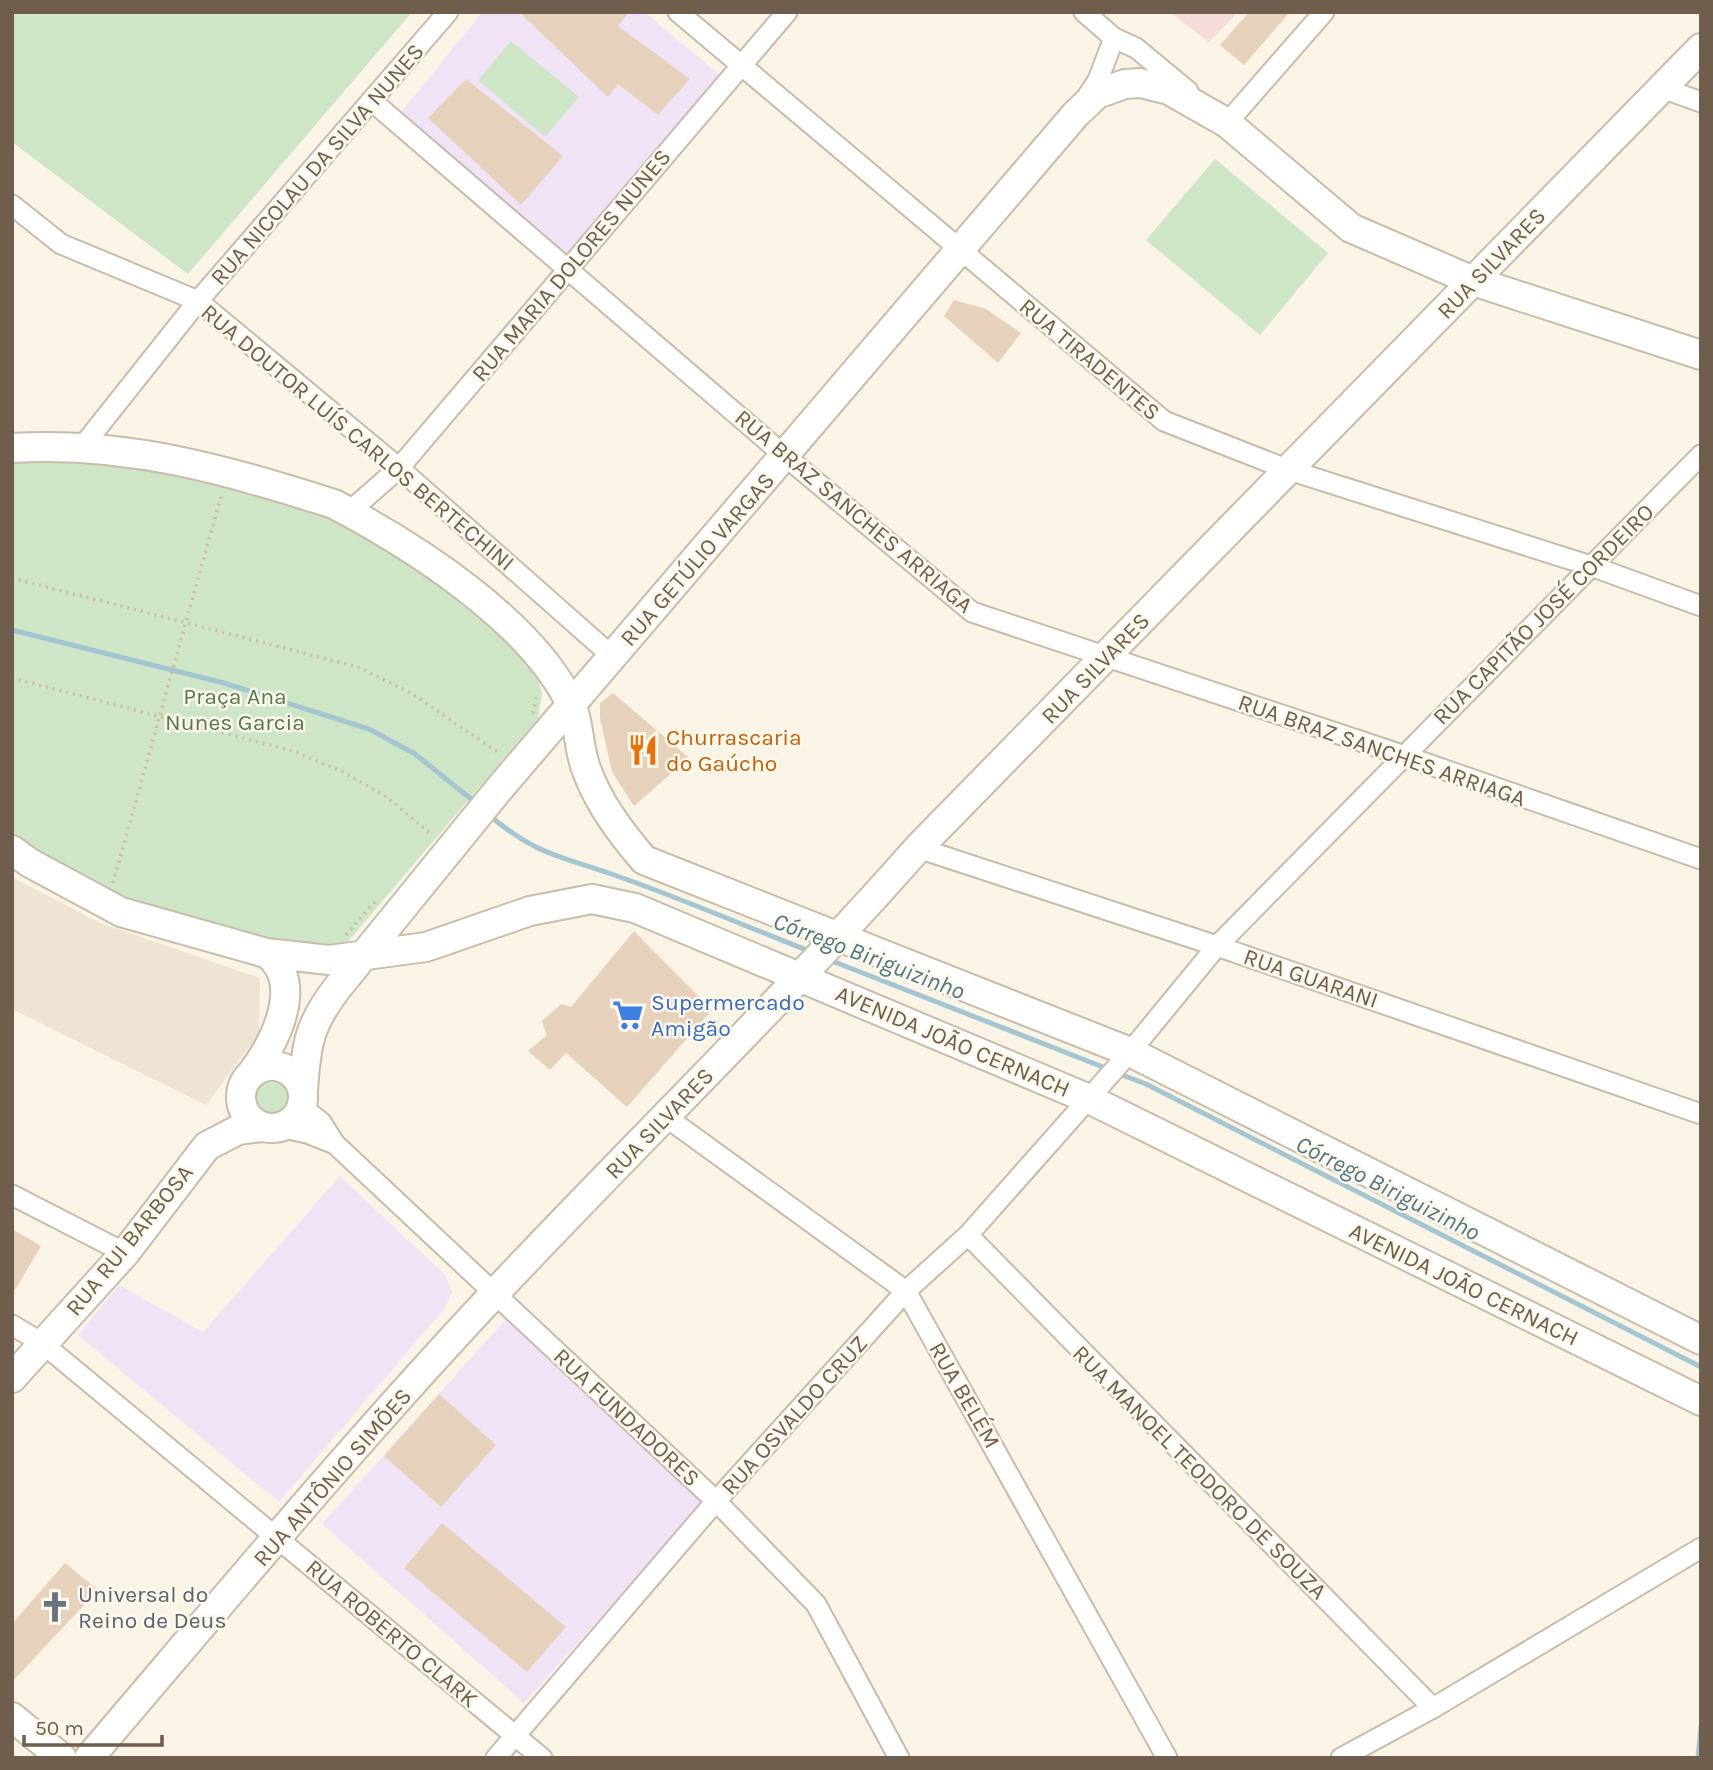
<svg xmlns="http://www.w3.org/2000/svg" width="1713" height="1770" viewBox="0 0 1713 1770" font-family="Karla,sans-serif">
	<style>
		.residential { fill: #ede4d3 }
		.education { fill: #f1e3f6 }
		.medical { fill: #f6dbdb }
		.green { fill: #cfe5c7 }
		.lines { fill: none; stroke-linecap: round; stroke-linejoin: round }
		.stream { stroke: #a5c5d1; stroke-width: 5 }
		.building { fill: #e6d2bc }
		.street-casing { stroke: #c7bbac; stroke-width: 23 }
		.secondary-casing { stroke: #c9bcaa; stroke-width: 32 }
		.path { stroke: #d0bba5; stroke-width: 3.5; stroke-dasharray: 2 5; stroke-linecap: butt }
		.street { stroke: #fff; stroke-width: 19 }
		.secondary { stroke: #fff; stroke-width: 28 }
		.labels { text-anchor: middle; stroke-width: 5; stroke-linejoin: round; paint-order: stroke }
		.street-label { font-size: 23px; fill: #6f5e4e; stroke: #fdf8ec }
		.park-label { font-size: 23px; fill: #547a4b; stroke: #fdf8ec }
		.food-label { font-size: 23px; fill: #c56008; stroke: #fdf8ec; text-anchor: start }
		.shop-label { font-size: 23px; fill: #366cbe; stroke: #fdf8ec; text-anchor: start }
		.worship-label { font-size: 23px; fill: #5b616d; stroke: #fdf8ec; text-anchor: start }
		.water-label { font-size: 24px; font-style: italic; fill: #4e7786; stroke: #fdf8ec }
	</style>
	<rect width="100%" height="100%" fill="#f9f4e6"/>
	<path class="residential" d="M12 877 100 923 260 978 259 1034 206 1105 12 1009Z"/>
	<path class="education" d="M482 12H644L722 77 565 270 394 121Z
		M340 1176 445 1275 452 1292 444 1309 279 1502 78 1335 119 1285 203 1332Z
		M507 1318 708 1497 524 1703 322 1524Z"/>
	<path class="medical" d="M1170 12H1238L1209 42Z"/>
	<path class="green" d="M12 12H412L188 274 12 142Z
		M511 41 579 97 545 137 478 80Z
		M1215 159 1328 253 1260 335 1146 240Z
		M12 458 140 462 334 513 467 599 535 668 542 694 538 718 346 944 316 948 278 945 113 896 12 839Z
		M256 1095a18 18 0 1 1 36 0a18 18 0 1 1-36 0Z"/>
	<g class="lines">
		<path class="stream" d="M12 630 224 683 369 729 415 754 476 803
			M488 814C535 855 561 856 617 876 683 899 747 927 812 952
			M827 959 1108 1069
			M1117 1073 1146 1084 1701 1367
			M1698 1758 1701 1727"/>
	</g>
	<path class="building" d="M519 12H629L618 26 690 79 658 115 618 84 608 97Z
		M1249 12H1290L1244 65 1220 45Z
		M466 79 563 156 521 205 428 118Z
		M954 300 986 309 1021 333 998 363 944 316Z
		M613 693 689 758 634 806 612 772 600 718V703Z
		M634 931 712 1010 627 1107 566 1053 550 1070 528 1051 547 1035 542 1021 561 1004 571 1007Z
		M12 1229 41 1246 12 1295Z
		M439 1394 496 1445 441 1507 384 1456Z
		M442 1523 566 1627 527 1672 404 1568Z
		M65 1563 98 1590 12 1682V1624Z"/>
	<g class="lines">
		<defs>
			<path id="street" d="M678 12 1164 421 1289 470 1591 566 1701 606
				M1084 12 1114 38 1136 48 1188 91
				M1662 88 1701 102
				M1085 100 1098 80 1114 38
				M373 102 785 456 972 612 1402 755 1701 859
				M1219 116 1227 123 1324 12
				M12 205 61 244 198 301 399 468 613 657
				M82 447 198 301 448 12
				M349 512 399 468 787 12
				M918 848 1217 946 1701 1114
				M302 1107 321 1122 335 1144 716 1501 816 1604 899 1758
				M666 1117 906 1291 1167 1758
				M278 1127 307 1133 335 1144
				M12 1195 125 1253
				M968 1235 1433 1708
				M12 1325 42 1343 542 1758
				M496 1758 716 1501 906 1291 968 1235 1130 1052 1217 946 1701 455
				M1341 1758 1433 1708 1701 1548"/>
			<path id="secondary" d="M12 448C128 441 226 470 334 504 415 547 530 620 571 704 580 724 578 750 587 771 599 804 621 833 644 860L1130 1052 1701 1340
				M12 850 30 863 121 912 266 953 329 960 426 947 530 911 592 899 635 908 1089 1099 1701 1401
				M241 1097a31 31 0 1 1 62 0a31 31 0 1 1-62 0Z
				M251 1074C275 1044 306 981 266 953
				M303 1091C306 1044 309 1024 338 987L499 789 1075 115 1097 94 1125 84 1140 83 1169 90 1227 123 1351 228 1473 281 1701 355
				M12 1378 125 1253 207 1146 238 1130 262 1127
				M12 1717 62 1758
				M89 1758C223 1601 355 1442 496 1292 636 1143 783 1001 918 848L1701 48"/>
		</defs>
		<use href="#street" class="street-casing"/>
		<use href="#secondary" class="secondary-casing"/>
		<path class="path" d="M12 578 358 667 411 693 499 753
			M12 678 293 751 343 772 387 797 432 835
			M533 713 537 693
			M113 883 222 493
			M346 935 378 898"/>
		<use href="#street" class="street"/>
		<use href="#secondary" class="secondary"/>
	</g>
	<defs>
		<symbol id="restaurant-bare" viewBox="-9 -9 18 18"><path d="M-5-6h1v4h1v-4h1v4h1v-4h1v5L-1.5 .5V6h-2V.5L-5-1ZM5-6V6H3V1.5H1.5Q1.5-4 5-6Z" fill="#e8710a" stroke="#fdf8ec" stroke-width="2.5" paint-order="stroke"/></symbol>
		<symbol id="supermarket-bare" viewBox="-9 -9 18 18"><path d="M-6-5.5h2.5l.6 2H6L4.5 2H-2.5L-4.4-4H-6ZM-1.5 3.2a1.3 1.3 0 1 0 .1 0ZM3 3.2a1.3 1.3 0 1 0 .1 0Z" fill="#3f7fe0" stroke="#fdf8ec" stroke-width="2.5" paint-order="stroke"/></symbol>
		<symbol id="church-bare" viewBox="-9 -9 18 18"><path d="M-1.2-6h2.4v3.5h3.3v2.4h-3.3V6h-2.4V-.1h-3.3v-2.4h3.3Z" fill="#6b7280" stroke="#fdf8ec" stroke-width="2.5" paint-order="stroke"/></symbol>
	</defs>
	<g fill-rule="evenodd">
		<use href="#restaurant-bare" x="621" y="728" width="44" height="44"/>
		<use href="#supermarket-bare" x="606" y="993" width="44" height="44"/>
		<use href="#church-bare" x="33" y="1585" width="44" height="44"/>
	</g>
	<g class="labels">
		<g class="street-label">
			<text transform="translate(317 164) rotate(-49)" y="8">RUA NICOLAU DA SILVA NUNES</text>
			<text transform="translate(1491 263) rotate(-46)" y="8">RUA SILVARES</text>
			<text transform="translate(571 265) rotate(-50)" y="8">RUA MARIA DOLORES NUNES</text>
			<text transform="translate(1090 359) rotate(40)" y="8">RUA TIRADENTES</text>
			<text transform="translate(358 437) rotate(40)" y="8">RUA DOUTOR LUÍS CARLOS BERTECHINI</text>
			<text transform="translate(854 511) rotate(40)" y="8">RUA BRAZ SANCHES ARRIAGA</text>
			<text transform="translate(697 559) rotate(-49)" y="8">RUA GETÚLIO VARGAS</text>
			<text transform="translate(1543 614) rotate(-45)" y="8">RUA CAPITÃO JOSÉ CORDEIRO</text>
			<text transform="translate(1095 668) rotate(-46)" y="8">RUA SILVARES</text>
			<text transform="translate(1382 750) rotate(19)" y="8">RUA BRAZ SANCHES ARRIAGA</text>
			<text transform="translate(1311 978) rotate(19)" y="8">RUA GUARANI</text>
			<text transform="translate(953 1041) rotate(23)" y="8">AVENIDA JOÃO CERNACH</text>
			<text transform="translate(659 1123) rotate(-46)" y="8">RUA SILVARES</text>
			<text transform="translate(129 1240) rotate(-51)" y="8">RUA RUI BARBOSA</text>
			<text transform="translate(1464 1284) rotate(26)" y="8">AVENIDA JOÃO CERNACH</text>
			<text transform="translate(965 1395) rotate(60)" y="8">RUA BELÉM</text>
			<text transform="translate(794 1415) rotate(-48)" y="8">RUA OSVALDO CRUZ</text>
			<text transform="translate(627 1417) rotate(43)" y="8">RUA FUNDADORES</text>
			<text transform="translate(1200 1472) rotate(45)" y="8">RUA MANOEL TEODORO DE SOUZA</text>
			<text transform="translate(332 1477) rotate(-49)" y="8">RUA ANTÔNIO SIMÕES</text>
			<text transform="translate(392 1633) rotate(40)" y="8">RUA ROBERTO CLARK</text>
		</g>
		<g class="park-label">
			<text x="235" y="704">Praça Ana<tspan x="235" dy="26">Nunes Garcia</tspan></text>
		</g>
		<g class="food-label">
			<text x="666" y="745">Churrascaria<tspan x="666" dy="26">do Gaúcho</tspan></text>
		</g>
		<g class="shop-label">
			<text x="651" y="1010">Supermercado<tspan x="651" dy="26">Amigão</tspan></text>
		</g>
		<g class="worship-label">
			<text x="78" y="1602">Universal do<tspan x="78" dy="26">Reino de Deus</tspan></text>
		</g>
		<g class="water-label">
			<text transform="translate(869 956) rotate(21)" y="8">Córrego Biriguizinho</text>
			<text transform="translate(1388 1188) rotate(27)" y="8">Córrego Biriguizinho</text>
		</g>
	</g>
	<rect width="1713" height="1770" fill="none" stroke="#6f5e4e" stroke-width="28"/>
	<path d="M24 1735v10h138v-10" fill="none" stroke="#6f5e4e" stroke-width="3.5"/>
	<text x="35" y="1735" font-size="21" fill="#6f5e4e" stroke="#fdf8ec" stroke-width="5" paint-order="stroke">50 m</text>
</svg>
